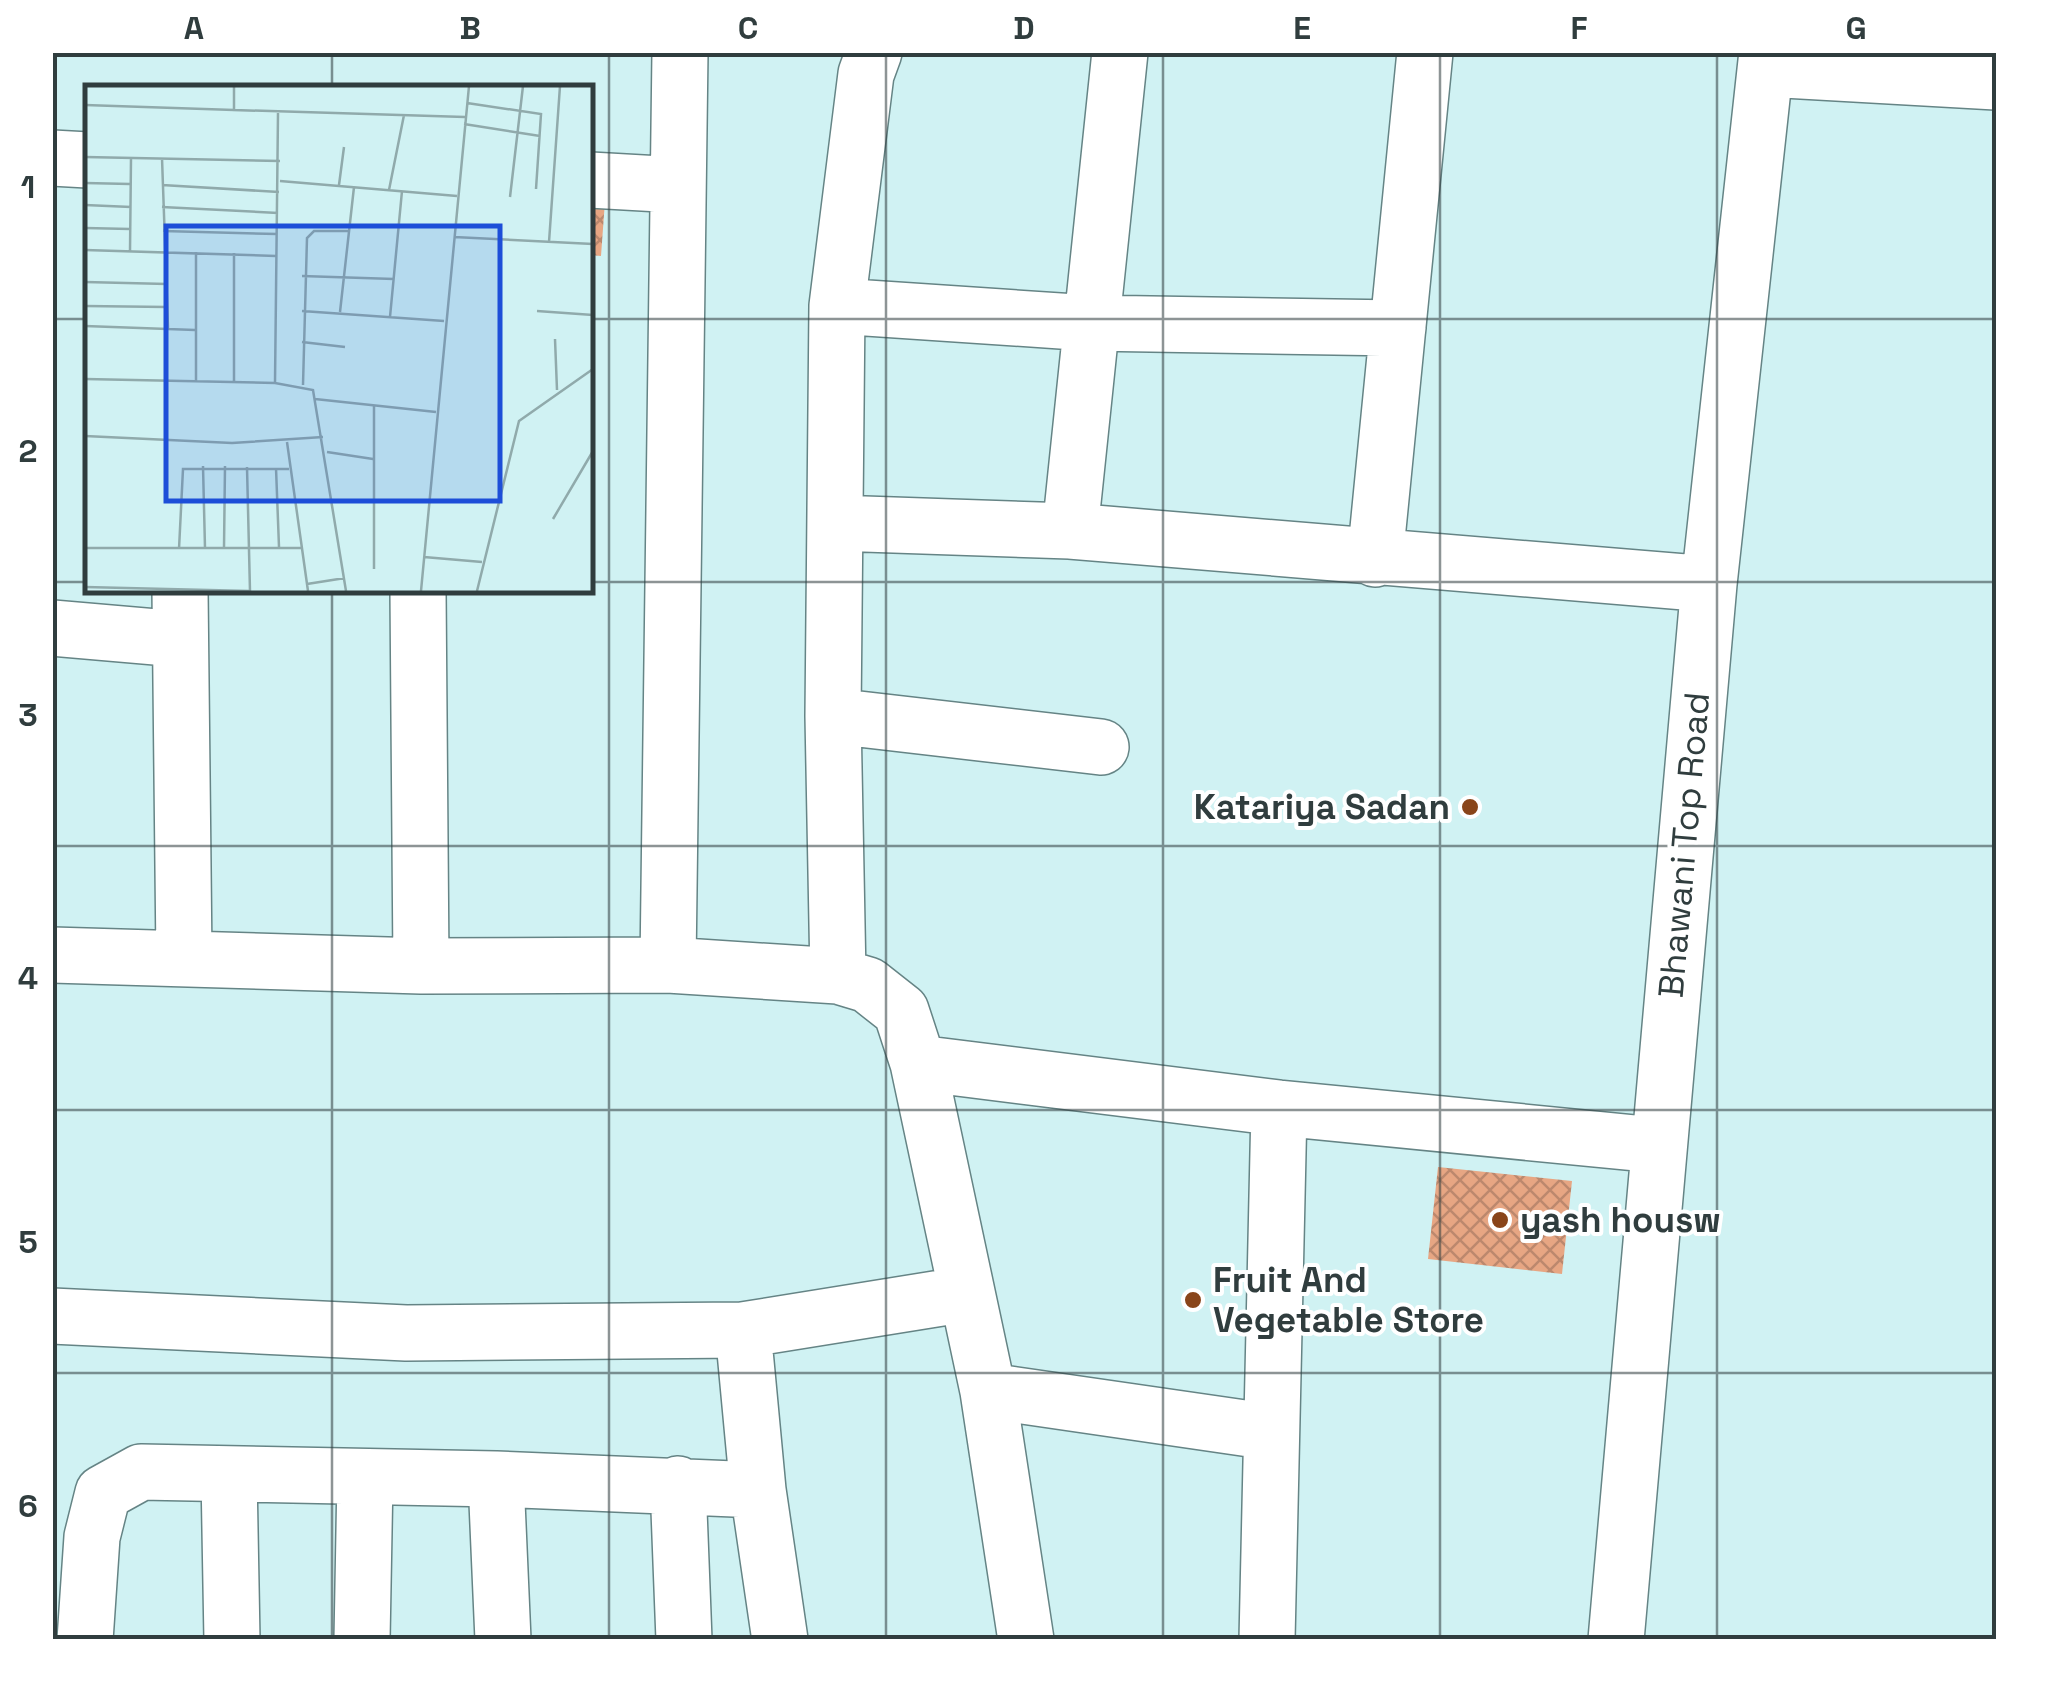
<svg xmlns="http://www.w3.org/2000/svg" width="2049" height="1692" viewBox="0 0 2049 1692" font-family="'Space Grotesk',sans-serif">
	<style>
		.building { fill: url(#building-cross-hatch) }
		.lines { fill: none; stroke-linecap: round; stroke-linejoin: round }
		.minor-casing { stroke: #658485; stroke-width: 58 }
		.minor { stroke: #fff; stroke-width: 55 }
		.grid { fill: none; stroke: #303d3e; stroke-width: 2.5; stroke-opacity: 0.55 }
		.poi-dot { fill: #89451a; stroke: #fff; stroke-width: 4 }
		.labels { text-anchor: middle; stroke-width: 8; stroke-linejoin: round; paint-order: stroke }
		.poi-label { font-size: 35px; font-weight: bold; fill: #303d3e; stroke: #fff; text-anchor: start }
		.street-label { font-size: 35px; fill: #303d3e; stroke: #fff }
		.inset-road { fill: none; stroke: #90aaab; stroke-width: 2.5 }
		.view { fill: #1d4ed8; fill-opacity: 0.15; stroke: #1d4ed8; stroke-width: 5 }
		.inset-edge { fill: none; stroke: #303d3e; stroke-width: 5 }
		.neatline { fill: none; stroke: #303d3e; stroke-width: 4 }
		.grid-label { font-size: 32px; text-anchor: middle; font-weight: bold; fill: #303d3e }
	</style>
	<defs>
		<pattern id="building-cross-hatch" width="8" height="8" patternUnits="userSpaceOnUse" patternTransform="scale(2.5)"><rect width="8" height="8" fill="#e7a683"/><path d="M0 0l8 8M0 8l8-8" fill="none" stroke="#bc886d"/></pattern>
	</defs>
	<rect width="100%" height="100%" fill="#d0f2f3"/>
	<path class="building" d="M590 200 605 201 601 256 590 255Z
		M1438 1167 1572 1181 1562 1274 1428 1259Z"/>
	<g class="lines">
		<defs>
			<path id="minor" d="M1766 69 1996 82
				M52 158 88 160
				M590 180 678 185
				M837 306 1090 323 1398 328
				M835 523 1070 531 1709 584
				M1070 531 1120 52
				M1375 559 1425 52
				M180 590 184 959
				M418 590 421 966
				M52 628 179 639
				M833 716 1101 747
				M52 955 421 966 668 965 838 976 868 985 901 1011 918 1063 988 1391 1026 1640
				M668 965 680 52
				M838 976 833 716 837 306 866 74 874 52
				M918 1063 1279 1108 1656 1145
				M52 1316 406 1333 743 1330 966 1294
				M743 1330 758 1490 780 1640
				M988 1391 1271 1432
				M229 1475 232 1640
				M496 1479 503 1640
				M678 1484 684 1640
				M85 1640 92 1537 103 1493 141 1472 496 1479 758 1490
				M362 1640 365 1477
				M1267 1640 1279 1108
				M1616 1640 1709 584 1767 52"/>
		</defs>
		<use href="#minor" class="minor-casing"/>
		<use href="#minor" class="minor"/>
	</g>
	<path class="grid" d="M332 52V88M609 52V1640M886 52V1640M1163 52V1640M1440 52V1640M1717 52V1640M52 319H88M590 319H1996M52 582H88M590 582H1996M332 590V1640M52 846H1996M52 1110H1996M52 1373H1996"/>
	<g class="poi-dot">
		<circle cx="1470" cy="807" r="10"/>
		<circle cx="1500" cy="1220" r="10"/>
		<circle cx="1193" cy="1300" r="10"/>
	</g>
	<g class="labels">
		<g class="poi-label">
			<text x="1450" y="819" text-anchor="end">Katariya Sadan</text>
			<text x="1520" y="1232">yash housw</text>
			<text x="1213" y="1292">Fruit And<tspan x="1213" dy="40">Vegetable Store</tspan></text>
		</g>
		<g class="street-label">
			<text transform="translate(1684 845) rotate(-85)" y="12">Bhawani Top Road</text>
		</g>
	</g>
	<g transform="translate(85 85)">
		<rect width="508" height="508" fill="#d0f2f3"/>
		<path class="inset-road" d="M149 1V25L380 32M382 18 456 29 451 104M0 20 149 25M379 39 455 51M0 72 195 76M77 73 83 243M195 96 372 111M0 98 45 99M77 100 194 107M254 100 259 62M304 105 319 30M425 112 438 1M0 120 46 122M77 122 193 128M0 143 45 144M78 146 192 149M369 152 508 159M464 157 475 1M0 165 191 171M45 166 46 73M149 168V298M217 191 309 194M0 197 82 199M0 221 82 222M217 226 359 236M452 226 508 230M255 227 269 102M305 232 317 106M0 241 110 245M470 254 472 305M217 257 260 262M0 294 190 298 228 305 261 506M111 297V167M190 298 193 28M218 300 222 153 229 146H264M230 314 351 327M0 351 147 358 238 352M202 357 223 506M242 367 288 374M118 381 120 463M162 382 165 506M191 383 194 462M468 434 508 366M0 463H216M139 463 140 381M94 464 98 384H204M339 472 397 477M289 484V321M222 499 260 493M0 502 165 506M336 506 384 1M392 506 434 336 508 284"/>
		<path class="view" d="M81 141H415V416H81Z"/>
		<rect width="508" height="508" class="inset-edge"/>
	</g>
	<rect width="2049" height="1692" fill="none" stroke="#ffffff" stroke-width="110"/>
	<rect x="55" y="55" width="1939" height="1582" class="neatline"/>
	<g class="grid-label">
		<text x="194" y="39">A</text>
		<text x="470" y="39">B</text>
		<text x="748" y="39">C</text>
		<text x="1024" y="39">D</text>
		<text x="1302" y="39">E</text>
		<text x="1579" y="39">F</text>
		<text x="1856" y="39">G</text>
		<text x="28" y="198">1</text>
		<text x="28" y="462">2</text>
		<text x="28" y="726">3</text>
		<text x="28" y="989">4</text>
		<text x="28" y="1253">5</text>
		<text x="28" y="1517">6</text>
	</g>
</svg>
